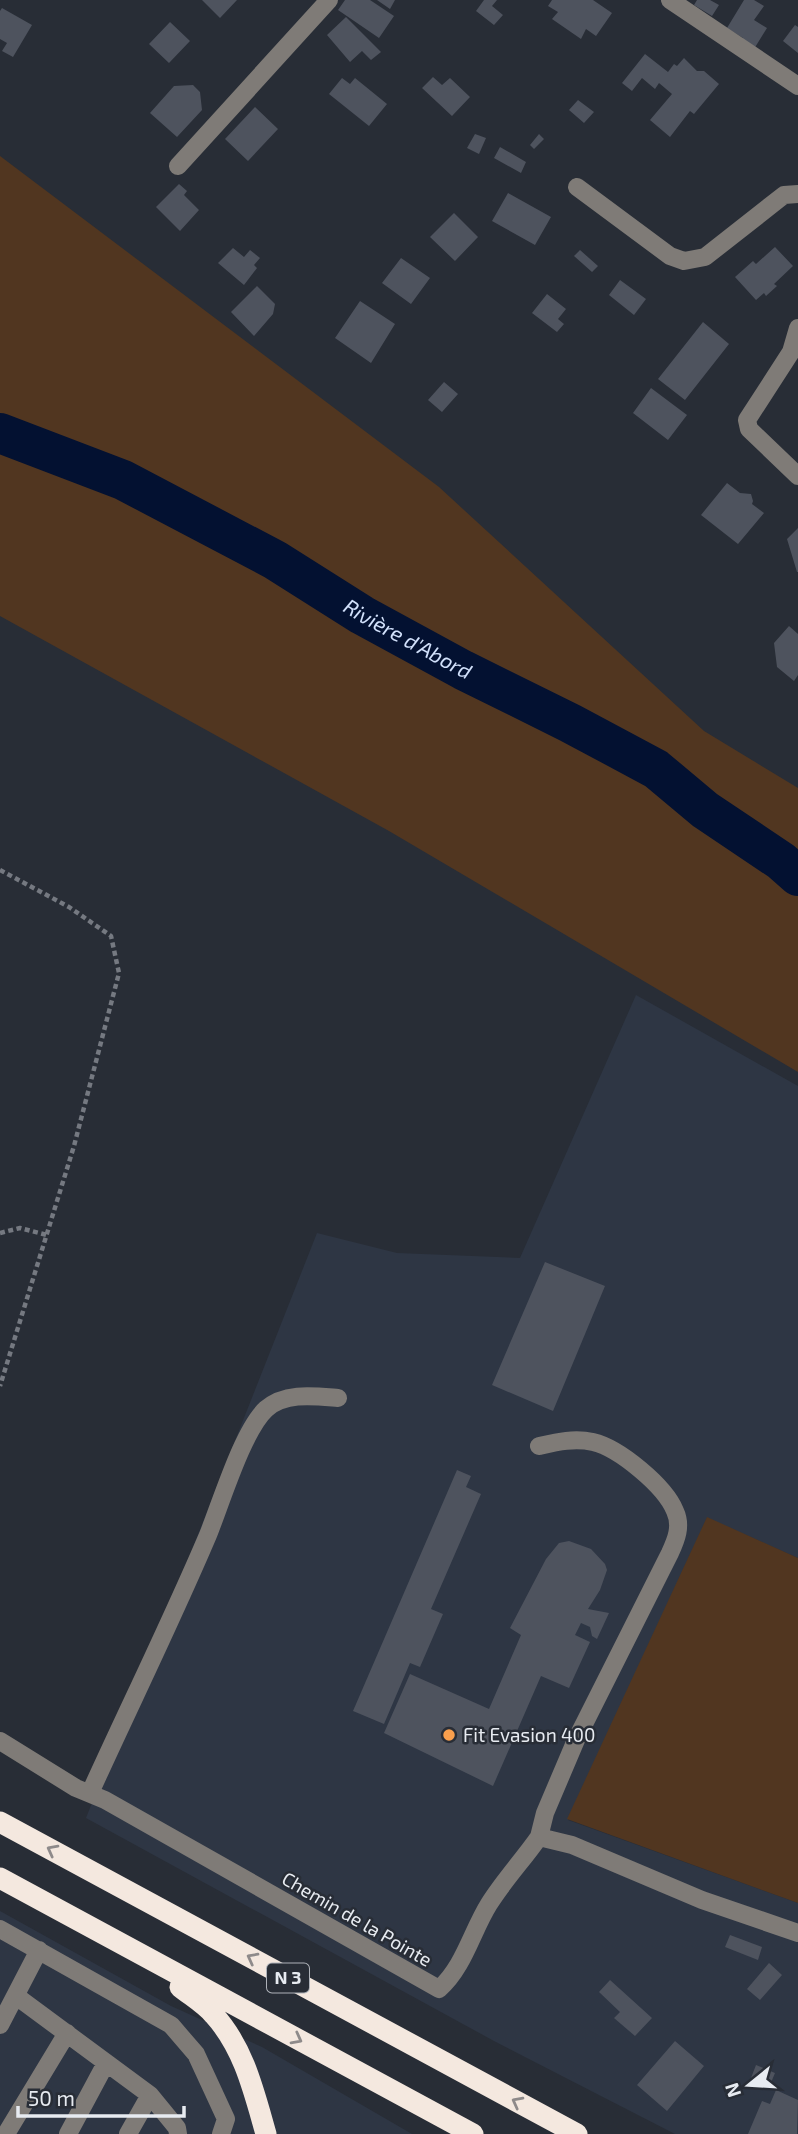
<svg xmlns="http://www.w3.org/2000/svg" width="798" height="2134" viewBox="0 0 798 2134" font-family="'Exo 2',sans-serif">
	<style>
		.built { fill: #2e3644 }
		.green { fill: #513620 }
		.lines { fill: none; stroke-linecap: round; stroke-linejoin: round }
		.river { stroke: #031131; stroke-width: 40 }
		.building { fill: #4e535e }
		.path { stroke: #757981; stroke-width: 4.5; stroke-dasharray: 5 3.5; stroke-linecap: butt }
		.minor { stroke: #7f7b77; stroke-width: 18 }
		.highway { stroke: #f4e8df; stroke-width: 21 }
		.oneway { stroke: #8e8a8a }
		.poi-dot { fill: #f99f4d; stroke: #282d36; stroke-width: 2.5 }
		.labels { text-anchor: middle; stroke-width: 5; stroke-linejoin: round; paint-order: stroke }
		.shield { fill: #282d36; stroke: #aeb2b9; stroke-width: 2 }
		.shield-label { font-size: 18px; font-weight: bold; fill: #e7ebf1 }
		.poi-label { font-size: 19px; fill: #e7ebf1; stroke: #282d36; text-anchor: start }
		.street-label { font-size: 19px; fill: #e7ebf1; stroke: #282d36 }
		.water-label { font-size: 21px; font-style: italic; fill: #d2e1fb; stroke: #282d36 }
	</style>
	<rect width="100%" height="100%" fill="#282d36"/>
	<path class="built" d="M636 995 798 1086V1558L707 1518 568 1820 798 1903V2134H675L494 2041 86 1818 317 1233 397 1253 520 1258Z
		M0 1911 171 2006 262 2047 412 2134H0Z"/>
	<path class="green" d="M0 156 439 487 704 731 798 788V1072L389 831 0 616Z
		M707 1517 798 1558V1903L567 1819Z"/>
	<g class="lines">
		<path class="river" id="s1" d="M0 433 123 480 275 560 362 615 463 670 570 723 656 769 705 810 781 861 798 876"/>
	</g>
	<path class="building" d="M202 0H237L220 18Z
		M345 0H370L394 16 379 38 338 10Z
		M377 0H395L390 9Z
		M484 0H497L492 6 503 15 494 25 476 11Z
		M552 0H593L612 13 596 36 586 29 581 39 552 19 558 12 548 6Z
		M697 0H710L719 5 712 16 694 5Z
		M744 0H754L764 6 754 20 767 28 754 49 741 41 743 38 727 28Z
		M2 8 32 25 13 57 2 51 7 43 0 39V11Z
		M346 17 381 52 371 60 362 51 350 62 327 35Z
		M170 22 190 41 169 63 149 44Z
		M795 25 798 27V53L783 41Z
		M645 54 668 72 674 64 677 66 684 58 697 71H704L719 84 694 114 690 111 670 137 650 120 672 94 659 83 655 89 642 78 632 91 622 83Z
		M433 77 442 85 450 78 470 97 452 116 422 88Z
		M342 78 350 84 355 78 387 104 369 126 329 94Z
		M193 85 200 92 202 110 177 137 150 113 174 86Z
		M578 100 594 112 584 123 569 110Z
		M255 107 278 129 248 161 225 139Z
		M475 134 486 138 479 154 467 148Z
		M539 134 544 139 534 149 530 145Z
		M500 147 526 162 521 173 494 158Z
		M179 184 187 191 184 195 199 210 180 231 156 207Z
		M508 193 551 217 535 245 492 221Z
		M454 213 478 237 455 261 430 237Z
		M775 247 793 266 774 284 777 286 766 296 764 293 756 300 735 277 753 261 756 264Z
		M233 248 244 257 250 250 260 258 254 265 257 268 244 285 218 263Z
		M580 250 598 266 592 272 574 256Z
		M401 258 430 278 411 304 382 283Z
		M620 280 646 299 634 315 609 295Z
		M257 286 275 304 273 314 254 336 231 312Z
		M547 294 566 309 558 319 564 324 557 332 532 313Z
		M360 301 395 324 371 363 335 338Z
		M703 322 729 344 685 400 658 379Z
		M444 382 458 394 442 412 428 400Z
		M651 388 687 415 668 440 633 413Z
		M727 483 740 493 751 494 753 501 752 504 764 513 738 544 701 515Z
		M798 528V572H797L787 539Z
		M789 626 798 634V675L794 681 777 667 774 643Z
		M545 1262 605 1286 553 1411 492 1385Z
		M457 1470 471 1476 466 1487 481 1494 431 1609 443 1614 420 1667 410 1663 384 1724 353 1711Z
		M569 1541 591 1549 605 1564 607 1570 600 1590 588 1609 609 1613 597 1639 592 1636 590 1627 581 1623 575 1635 590 1642 569 1688 541 1676 493 1786 384 1733 410 1674 489 1709 521 1635 510 1628 546 1559 559 1543Z
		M730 1935 762 1947 758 1960 725 1947Z
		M769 1963 782 1975 760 2000 747 1989Z
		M610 1980 652 2018 635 2036 614 2018 620 2012 599 1992Z
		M675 2041 704 2066 667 2111 637 2085Z
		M756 2065 775 2073 770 2085 751 2078Z
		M776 2090 798 2100 797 2134H748L762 2101 770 2104Z"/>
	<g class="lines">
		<path class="path" d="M0 870 69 907 111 936 119 973 74 1146 0 1386
			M0 1233 20 1228 47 1235"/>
		<path class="minor" d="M670 0 798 86
			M178 166 329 0
			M577 187 670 256 684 261 705 257 784 195 798 194
			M798 328 791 352 747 420 749 429 798 476
			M539 1446C557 1442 574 1438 593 1442 619 1448 665 1486 675 1511 682 1526 676 1540 670 1553L576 1740 545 1813 539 1837
			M0 1741 76 1788 105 1800 439 1989C464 1967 472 1931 489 1904 504 1880 523 1860 539 1837L572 1845 702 1900 798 1933
			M90 1793C129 1707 171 1622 208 1535 221 1503 243 1430 266 1409 285 1392 314 1396 338 1398
			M0 1929 171 2025 196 2054 226 2119 221 2134
			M16 1996 150 2095 177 2128 178 2134
			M0 2025 39 1950
			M6 2134 67 2033
			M68 2134 106 2063
			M128 2134 150 2095"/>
		<path class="highway" d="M0 1822 577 2134
			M0 1878 473 2134
			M180 1987C191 1996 205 2004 214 2015 244 2048 254 2092 266 2134"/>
	</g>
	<defs><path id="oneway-chevron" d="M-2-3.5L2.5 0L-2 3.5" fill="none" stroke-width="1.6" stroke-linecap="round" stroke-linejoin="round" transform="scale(1.75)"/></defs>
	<g class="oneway">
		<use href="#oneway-chevron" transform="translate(52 1850) rotate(-152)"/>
		<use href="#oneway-chevron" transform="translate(252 1958) rotate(-152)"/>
		<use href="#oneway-chevron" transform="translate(297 2039) rotate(28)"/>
		<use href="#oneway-chevron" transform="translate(517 2102) rotate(-152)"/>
	</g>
	<circle class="poi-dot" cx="449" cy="1735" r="7"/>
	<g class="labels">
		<rect class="shield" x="267" y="1963.5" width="42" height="29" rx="5"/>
		<g class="shield-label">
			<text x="288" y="1984">N 3</text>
		</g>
		<g class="poi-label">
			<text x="463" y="1742">Fit Evasion 400</text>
		</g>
		<g class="street-label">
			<text transform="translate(357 1919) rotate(30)" y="7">Chemin de la Pointe</text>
		</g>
		<g class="water-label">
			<text dy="7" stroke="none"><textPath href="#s1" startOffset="458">Rivière d'Abord</textPath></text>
		</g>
	</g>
	<g transform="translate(749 2085) rotate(252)" stroke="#282d36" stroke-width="5" paint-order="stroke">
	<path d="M0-5L12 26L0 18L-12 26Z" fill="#e7ebf1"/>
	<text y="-10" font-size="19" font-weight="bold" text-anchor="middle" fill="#e7ebf1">N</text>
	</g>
	<path d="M18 2106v10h166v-10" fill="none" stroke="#e7ebf1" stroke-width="3.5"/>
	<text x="28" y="2106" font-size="21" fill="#e7ebf1" stroke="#282d36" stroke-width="5" paint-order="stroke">50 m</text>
</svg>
